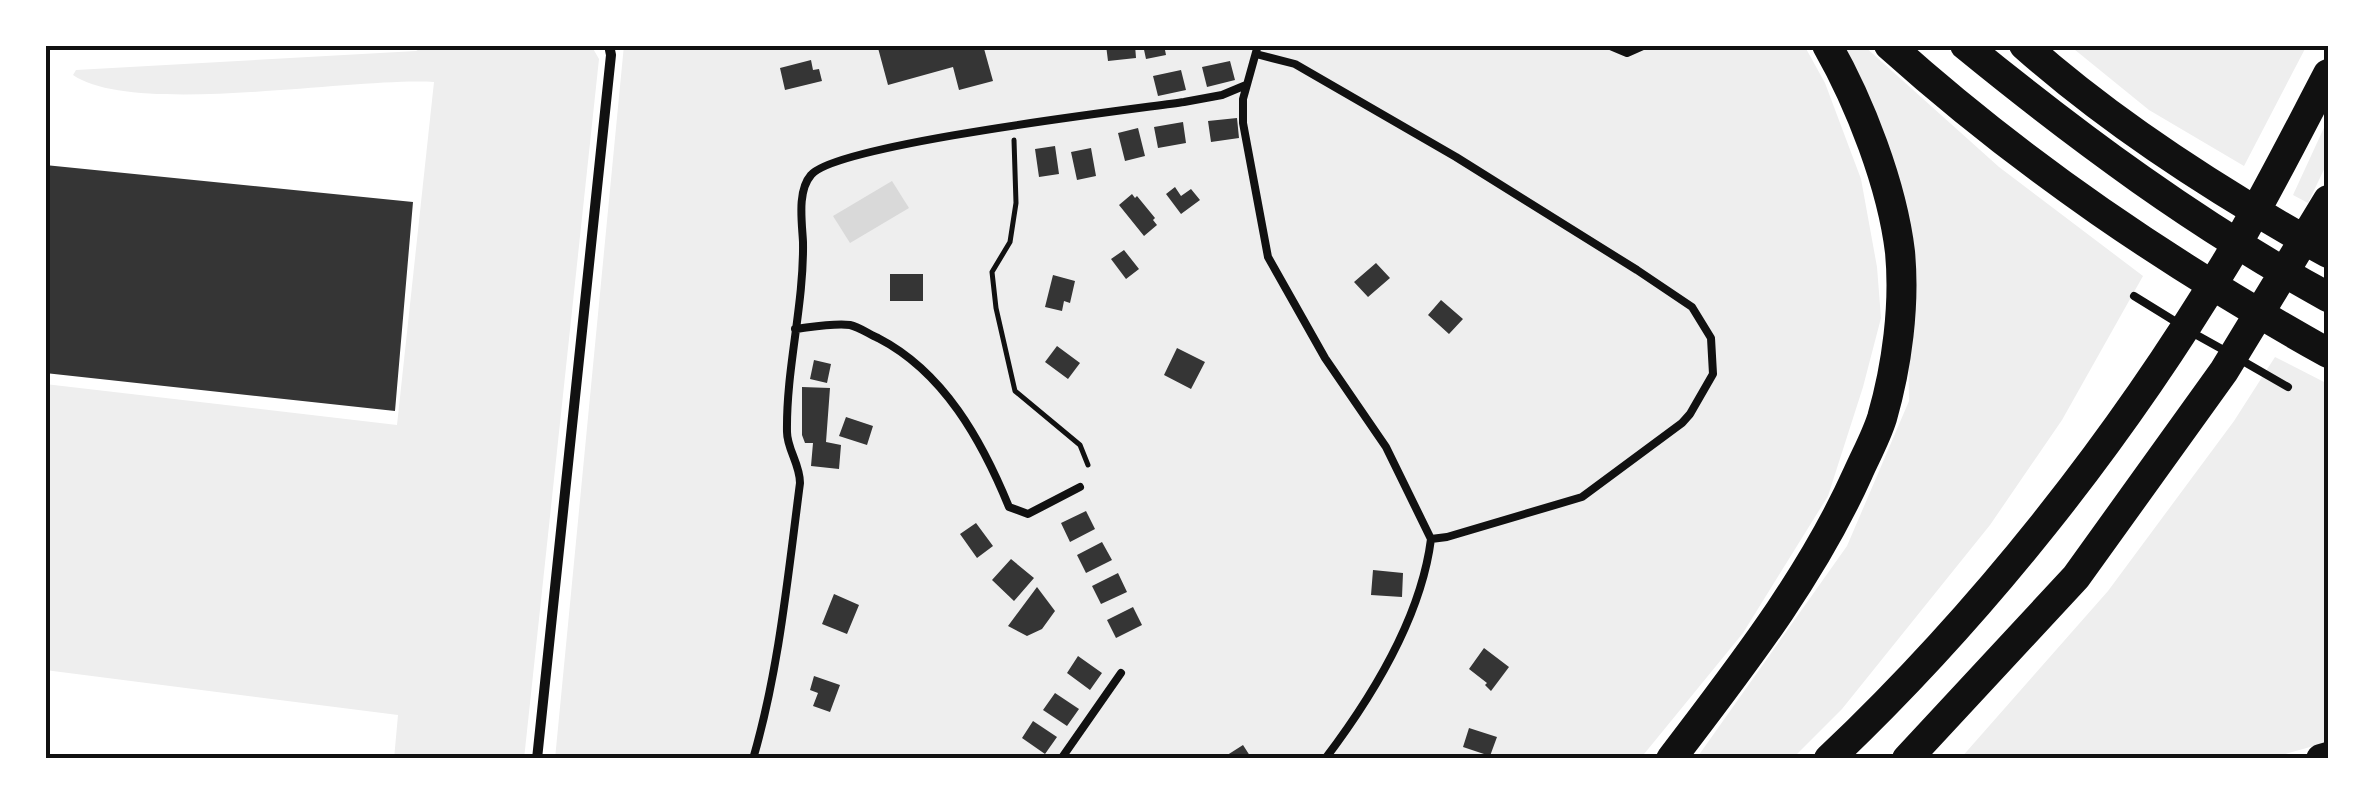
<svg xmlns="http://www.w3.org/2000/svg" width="2373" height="804" viewBox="0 0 2373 804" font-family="Figtree,sans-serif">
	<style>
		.green { fill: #eee }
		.water { fill: #d9d9d9 }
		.building { fill: #353535 }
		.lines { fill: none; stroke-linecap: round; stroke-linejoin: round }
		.path { stroke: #111; stroke-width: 5 }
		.service { stroke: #111; stroke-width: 8 }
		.minor { stroke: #111; stroke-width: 10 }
		.motorway { stroke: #111; stroke-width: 30 }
		.neatline { fill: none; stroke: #111; stroke-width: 4 }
	</style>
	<rect width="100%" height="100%" fill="#fff"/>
	<path class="green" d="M427 45H591L599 59 524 759H394L398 715 45 670V384L397 425 434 82C353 77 134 117 73 75L76 70 416 51Z
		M624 45H1804L1825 83 1861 179 1877 267 1881 318 1863 387 1828 496 1743 633 1640 759H555Z
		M1836 45H1863L1999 167 2143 276 2062 420 1990 525 1842 709 1792 759H1696L1847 546 1909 401 1907 258Z
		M2069 45H2307L2244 166 2149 110Z
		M2328 119V161L2308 203 2293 195Z
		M2275 357 2328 384V742L2267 759H1960L2108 591 2234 421Z"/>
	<path class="water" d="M892 181 909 208 850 243 833 216Z"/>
	<path class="building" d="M889 45H983L993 81 959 90 953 67 888 85 878 48Z
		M1106 45H1135L1136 58 1108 61Z
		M1143 45H1164L1166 55 1146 59Z
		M811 60 813 70 819 69 822 81 785 90 780 68Z
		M1230 61 1235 80 1207 87 1202 67Z
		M1181 70 1186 90 1158 96 1153 76Z
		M1237 118 1239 138 1211 142 1208 121Z
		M1183 122 1186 143 1158 148 1154 127Z
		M1138 128 1145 156 1125 161 1118 133Z
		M1055 146 1059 174 1039 177 1035 149Z
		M1091 148 1096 176 1077 180 1071 152Z
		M45 165 413 202 395 411 45 373Z
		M1175 187 1181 196 1191 189 1200 200 1181 214 1166 194Z
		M1132 194 1135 198 1137 196 1155 218 1153 220 1157 225 1144 236 1119 205Z
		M1124 250 1139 269 1126 279 1111 259Z
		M1376 263 1390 278 1368 297 1354 282Z
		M890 274H923V301H890Z
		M1053 275 1075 281 1070 303 1064 301 1062 311 1045 307Z
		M1441 300 1463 319 1449 334 1428 315Z
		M1057 346 1080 363 1068 379 1045 362Z
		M1177 348 1205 362 1191 389 1164 375Z
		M814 360 831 364 827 383 810 379Z
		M802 387 830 388 826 442 841 445 839 469 811 466 813 443H805L802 435Z
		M846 417 873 426 867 445 839 436Z
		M1086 511 1095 529 1070 542 1061 523Z
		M976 523 993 546 977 558 960 534Z
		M1102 542 1112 560 1086 573 1077 555Z
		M1011 559 1034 578 1014 601 992 580Z
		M1373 570 1403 573 1402 597 1371 595Z
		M1118 573 1127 592 1101 604 1092 586Z
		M1037 587 1055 611 1042 629 1027 636 1008 626Z
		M834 594 859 605 847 634 822 624Z
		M1133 607 1142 625 1116 638 1107 620Z
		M1484 648 1509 667 1491 691 1485 685 1487 683 1469 669Z
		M1078 656 1102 673 1090 690 1067 673Z
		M814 676 840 685 830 712 813 706 818 693 810 690Z
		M1055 693 1079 709 1067 726 1043 710Z
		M1033 721 1057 737 1045 754 1022 738Z
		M1469 728 1497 737 1490 756 1463 747Z
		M1243 745 1252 759H1221Z"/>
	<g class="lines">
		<path class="path" d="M1014 140 1016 203 1010 242 992 272 996 308 1015 391 1080 445 1088 465"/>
		<path class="service" d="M1258 45 1243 99V123L1268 257 1325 358 1386 447 1431 539C1421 618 1372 697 1325 759
			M1608 45 1627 53 1645 45
			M1256 54 1295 64 1456 157 1637 270 1692 307 1711 338 1713 374 1690 414 1682 423 1582 497 1447 537 1431 539
			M2134 296 2181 325
			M795 329C812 327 833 323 850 325 859 327 869 334 878 338 944 372 982 441 1009 507L1028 514 1080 487
			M2193 333 2229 353
			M2241 360 2288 387
			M753 759C779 670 788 575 800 483 800 464 787 449 787 432 786 368 804 306 803 242 802 222 797 191 811 175 836 144 1128 110 1184 102L1222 95 1246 85
			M1061 759 1121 673"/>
		<path class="minor" d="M537 759 611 55 609 45"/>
		<path class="motorway" d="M1889 45C2025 167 2169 264 2328 353
			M1965 45C2080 139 2198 226 2328 297
			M2024 45C2115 126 2222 194 2328 253
			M1671 759C1740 668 1811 578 1858 473 1866 455 1876 437 1882 418 1897 366 1905 305 1900 252 1892 185 1860 103 1827 45
			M1829 759C1982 614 2118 442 2227 261 2263 201 2295 137 2328 74
			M1907 759 2076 577 2224 371 2328 200
			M2321 759 2328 757"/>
	</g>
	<rect width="2373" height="804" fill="none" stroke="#ffffff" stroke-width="95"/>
	<rect x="48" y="48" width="2278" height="708" class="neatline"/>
</svg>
